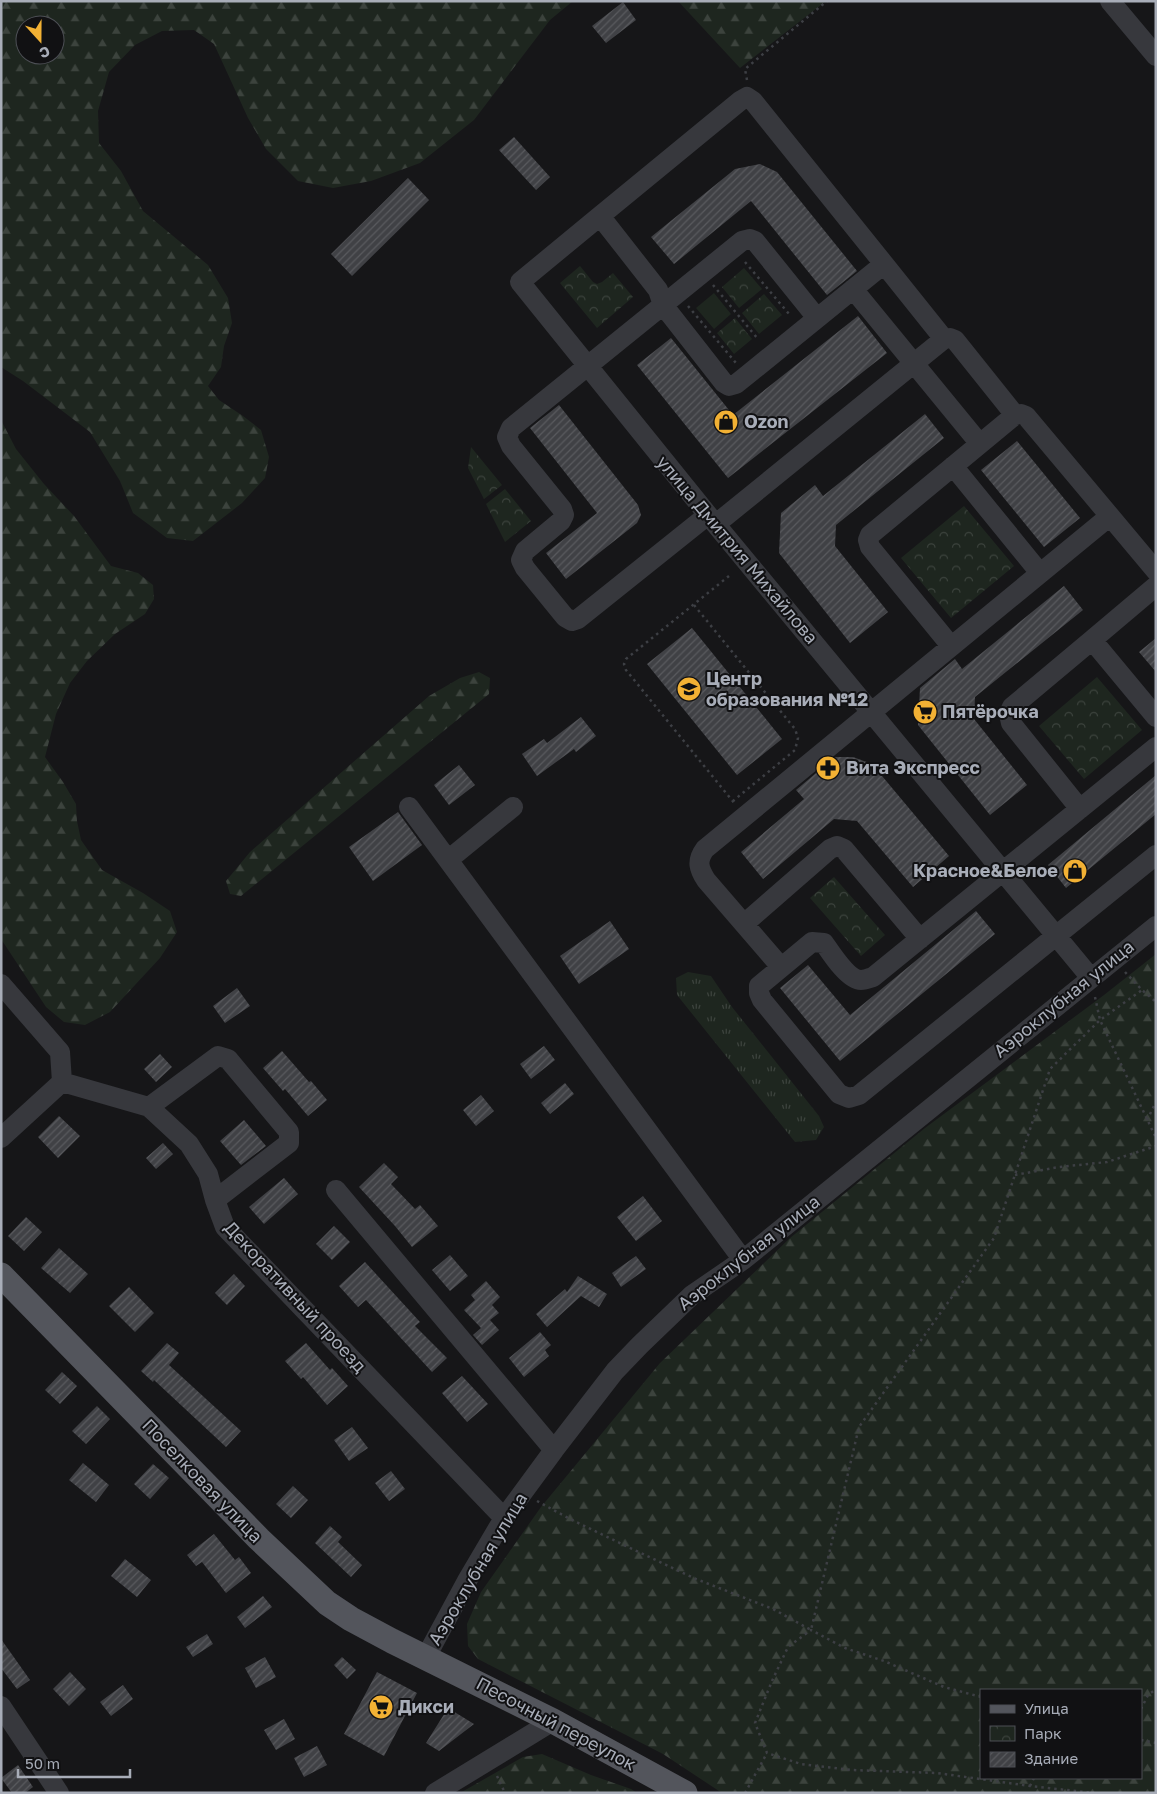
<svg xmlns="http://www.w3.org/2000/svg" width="1157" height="1794" viewBox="0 0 1157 1794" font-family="'Golos Text',sans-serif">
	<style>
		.grass { fill: url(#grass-tufts) }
		.forest { fill: url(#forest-firs); fill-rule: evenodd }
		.park { fill: url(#park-crowns) }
		.pitch { fill: #1e261f }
		.building { fill: url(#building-hatch) }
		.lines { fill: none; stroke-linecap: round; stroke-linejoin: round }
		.path { stroke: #3d3f44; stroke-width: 2.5; stroke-dasharray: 2.5 4; stroke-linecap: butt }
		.minor { stroke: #37383d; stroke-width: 20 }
		.major { stroke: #53555c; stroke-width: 25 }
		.labels { text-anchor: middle; stroke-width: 4; stroke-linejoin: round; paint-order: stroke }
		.poi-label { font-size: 18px; font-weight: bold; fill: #a8adb8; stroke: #111113; text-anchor: start }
		.street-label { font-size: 18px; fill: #a8adb8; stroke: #111113 }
	</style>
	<defs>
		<pattern id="grass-tufts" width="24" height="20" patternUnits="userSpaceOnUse" patternTransform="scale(1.25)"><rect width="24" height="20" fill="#1e261f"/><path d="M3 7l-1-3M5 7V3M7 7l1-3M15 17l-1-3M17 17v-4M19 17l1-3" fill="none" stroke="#3c433d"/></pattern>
		<pattern id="forest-firs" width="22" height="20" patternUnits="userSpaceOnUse" patternTransform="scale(1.25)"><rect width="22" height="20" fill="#1e261f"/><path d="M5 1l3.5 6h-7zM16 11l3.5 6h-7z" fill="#3c433d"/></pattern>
		<pattern id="park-crowns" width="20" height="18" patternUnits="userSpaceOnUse" patternTransform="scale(1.25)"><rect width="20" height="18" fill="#1e261f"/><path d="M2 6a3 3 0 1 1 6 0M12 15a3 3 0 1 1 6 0" fill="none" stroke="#3c433d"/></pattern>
		<pattern id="building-hatch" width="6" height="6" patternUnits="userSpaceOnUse" patternTransform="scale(1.25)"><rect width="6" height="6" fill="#404145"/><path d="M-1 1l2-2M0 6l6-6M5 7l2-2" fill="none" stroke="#595a5e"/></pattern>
	</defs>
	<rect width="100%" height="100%" fill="#161618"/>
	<path class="grass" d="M688 972 711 976 732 1007 819 1116 824 1127 816 1140 795 1142 677 995 676 978Z"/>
	<path class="forest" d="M1 1H573L550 20 474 120 420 163 371 181 333 188 298 181 266 149 248 118 214 44 194 30 162 31 135 45 109 72 98 111 99 143 121 171 143 211 208 265 228 298 232 323 224 346 221 367 208 386 219 400 243 416 261 430 269 457 265 478 242 503 193 541 167 538 133 513 120 481 90 432 23 381 1 367ZM25 25H55V55H25Z
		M678 1H826L740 68Z
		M1 420 16 449 44 484 74 516 111 566 138 573 153 585 154 599 145 614 115 634 87 661 70 683 56 714 45 757 63 782 76 804 77 821 81 840 102 870 143 893 170 911 177 932 160 958 110 1012 85 1025 64 1022 46 1007 1 939Z
		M479 672 490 678 489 694 241 896 230 894 226 881 250 852 429 696 460 678Z
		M1156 954V1793H722L663 1754 478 1659 468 1646 467 1624 481 1592 541 1507 660 1363 790 1238 925 1128 1104 995ZM1141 1690V1778H981V1690Z
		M542 1754 591 1775 631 1789 637 1793H460L523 1757Z"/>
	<path class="park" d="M580 266 593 282 597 284 602 282 613 273 633 297 597 328 560 283Z
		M744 268 762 289 739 308 722 287Z
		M764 294 782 315 759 334 742 313Z
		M735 318 752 339 734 354 717 333Z
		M471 447 502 485 484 499 468 468Z
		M505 489 531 521 505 542 486 504Z
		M964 506 1014 566 951 618 901 558Z
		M1097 677 1142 730 1084 779 1039 726Z
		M834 877 885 935 861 956 810 898Z"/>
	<path class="pitch" d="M714 293 731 314 714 329 696 308Z"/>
	<path class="building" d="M623 2 636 20 606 43 592 26Z
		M514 137 550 177 536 190 499 150Z
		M760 164 777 172 857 271 827 295 751 201 674 264 651 237 735 169Z
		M408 178 429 200 352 276 331 254Z
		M858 316 887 353 728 478 637 365 671 338 733 415Z
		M559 405 638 505 641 515 637 523 566 579 546 553 597 513 530 428Z
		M925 414 944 438 836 525 835 546 888 612 850 643 779 553 781 513 815 485 823 496Z
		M1017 441 1080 518 1044 547 981 470Z
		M1064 586 1083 610 975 697 974 719 1027 785 990 815 918 725 920 688 955 659 962 669Z
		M692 628 782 739 737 775 647 664Z
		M1156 638V672L1139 652Z
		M581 717 596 736 576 752 574 749 537 776 522 754 544 739 547 743Z
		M835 757H853L872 764 949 856 913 887 857 821 834 819 763 879 741 852 804 799 796 790Z
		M459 765 475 785 449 805 434 785Z
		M1156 775V814L1066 888 1048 865Z
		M398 812 422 845 373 881 349 847Z
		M976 911 995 934 840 1061 780 988 808 965 850 1015Z
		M610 921 629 949 579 984 560 956Z
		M237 988 250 1006 225 1023 213 1006Z
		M544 1046 555 1060 531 1079 520 1064Z
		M282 1051 309 1082 311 1081 327 1100 308 1116 285 1089 283 1091 263 1068Z
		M160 1054 172 1067 156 1082 144 1069Z
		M565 1083 574 1094 550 1114 541 1103Z
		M481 1095 494 1111 476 1126 463 1110Z
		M59 1116 80 1136 58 1158 38 1137Z
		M244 1120 266 1146 241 1165 220 1141Z
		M163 1143 173 1154 156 1169 146 1158Z
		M384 1163 398 1177 391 1184 415 1209 420 1205 438 1226 412 1247 395 1226 359 1187Z
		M284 1178 298 1194 264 1224 249 1207Z
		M643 1196 662 1221 636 1241 617 1217Z
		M26 1217 42 1232 24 1251 8 1236Z
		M334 1226 350 1242 332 1260 316 1244Z
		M59 1248 88 1274 70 1293 41 1268Z
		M450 1255 468 1276 450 1291 432 1270Z
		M636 1256 646 1269 621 1287 612 1273Z
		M365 1262 420 1322 415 1326 447 1358 432 1372 366 1300 358 1307 339 1286Z
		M234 1274 245 1286 227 1305 215 1293Z
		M578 1276 607 1294 599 1307 581 1296 547 1327 536 1314 565 1289 567 1292Z
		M486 1281 500 1297 492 1305 499 1313 490 1320 499 1330 482 1345 473 1335 481 1328 464 1310 475 1300 471 1295Z
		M129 1287 154 1313 135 1332 109 1306Z
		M540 1332 551 1345 545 1350 549 1356 524 1377 509 1358Z
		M167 1343 179 1353 169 1365 241 1431 226 1447 154 1380 153 1382 141 1371Z
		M306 1343 330 1370 332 1368 348 1386 327 1405 303 1377 301 1379 285 1361Z
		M62 1372 77 1386 60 1404 45 1390Z
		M462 1376 488 1404 467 1422 442 1393Z
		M97 1406 110 1419 86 1444 72 1431Z
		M352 1427 368 1448 349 1461 334 1440Z
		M83 1463 109 1485 96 1502 69 1480Z
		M153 1464 169 1478 150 1499 134 1484Z
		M391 1471 405 1489 389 1501 375 1483Z
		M293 1486 308 1500 291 1518 276 1504Z
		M330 1526 342 1537 338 1542 362 1565 351 1577 315 1543Z
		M214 1534 235 1560 239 1557 251 1573 226 1593 202 1562 196 1566 187 1555Z
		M125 1559 151 1580 137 1597 111 1576Z
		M263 1596 272 1607 245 1628 237 1617Z
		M207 1634 213 1644 193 1657 186 1647Z
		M1 1639 30 1680 17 1689 1 1668Z
		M265 1657 276 1677 256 1688 245 1668Z
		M342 1657 356 1670 347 1679 334 1665Z
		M70 1672 86 1689 69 1706 53 1689Z
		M377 1672 417 1693 384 1756 344 1734Z
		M123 1685 133 1699 111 1716 100 1702Z
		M448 1708 474 1724 439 1751 426 1743Z
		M284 1719 295 1739 276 1750 264 1730Z
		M317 1746 327 1765 304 1777 294 1758Z
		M18 1765 33 1787 25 1793H12L1 1778Z"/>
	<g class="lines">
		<path class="path" d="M747 80 745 69 827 1
			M745 262 789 314
			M713 285 758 339
			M688 306 736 363
			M729 576 626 659 624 664 626 670 735 804
			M694 605 795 729 798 738 795 750 733 801
			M1125 972 1142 990 1156 1002
			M1095 997 1100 1020 1156 1138
			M1147 1120 1156 1102
			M1015 1175 1059 1167 1107 1162 1156 1146
			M537 1501 570 1519 628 1547 696 1579 773 1609 811 1630 859 1427 994 1238 1050 1069 1100 1020 1142 990
			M981 1697 944 1687 884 1661 845 1648 811 1630 788 1647 772 1681 755 1723 767 1753 801 1764 851 1770 937 1773 1030 1786 1094 1793
			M1141 1709 1148 1695 1156 1689
			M1141 1740 1156 1743
			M497 1776 505 1793
			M1030 1786 1034 1778
			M745 1793 767 1753"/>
		<path class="minor" d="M1110 1 1156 56
			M600 216 520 282 708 515 1091 978
			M884 264 944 339
			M853 289 980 444
			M953 466 1040 573
			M708 515 578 619 572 621 565 617 525 568 521 560 525 551 561 521 564 515 562 509 511 446 507 437 511 428 663 305 724 383 729 386 736 384 746 376 884 264 753 101 747 97 740 101 600 216 658 290 663 305 742 241 750 239 755 241 817 318
			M716 524 944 339 950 338 955 340 1015 415
			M1156 586 1092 640 1156 717
			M951 646 870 547 868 540 870 535 1015 415 1021 414 1026 416 1156 571
			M1156 747 873 977C870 978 865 980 861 980 848 980 831 953 824 943L812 942 759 986V993L762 1000 839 1094 849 1098 859 1095 1156 855
			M409 807 743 1260
			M1080 809 1011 723 1009 714 1012 707 1092 640
			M448 860 513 807
			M744 924 830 849 837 846 844 849 920 939
			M781 967 706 880C699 869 696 861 705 849L1110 516
			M1 984 60 1052 62 1082
			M62 1082 149 1107 189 1144 208 1174 215 1200 225 1227 504 1518
			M149 1107 218 1056 228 1059 289 1132V1143L215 1200
			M1 1138 62 1082
			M336 1190 554 1450
			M426 1657 468 1579 504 1518 554 1450 615 1371 640 1345 692 1295 743 1260 1156 926
			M1 1706 59 1793
			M435 1793 553 1721"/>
		<path class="major" d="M1 1275 259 1539 327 1603 351 1619 392 1641 553 1721 685 1793"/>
	</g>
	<defs>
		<symbol id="shop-disc" viewBox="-11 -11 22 22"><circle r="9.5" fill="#f2b134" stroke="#111113"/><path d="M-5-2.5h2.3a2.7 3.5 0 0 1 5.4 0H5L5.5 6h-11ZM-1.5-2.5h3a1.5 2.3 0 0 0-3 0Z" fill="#111"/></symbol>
		<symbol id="school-disc" viewBox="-11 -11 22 22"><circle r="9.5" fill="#f2b134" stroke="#111113"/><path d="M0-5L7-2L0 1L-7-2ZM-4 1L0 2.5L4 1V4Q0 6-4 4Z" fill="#111"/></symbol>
		<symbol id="supermarket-disc" viewBox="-11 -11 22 22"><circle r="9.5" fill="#f2b134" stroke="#111113"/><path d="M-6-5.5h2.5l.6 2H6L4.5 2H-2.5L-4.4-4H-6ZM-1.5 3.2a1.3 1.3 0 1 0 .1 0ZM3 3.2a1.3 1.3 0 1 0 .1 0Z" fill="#111"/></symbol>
		<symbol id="pharmacy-disc" viewBox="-11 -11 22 22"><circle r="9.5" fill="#f2b134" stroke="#111113"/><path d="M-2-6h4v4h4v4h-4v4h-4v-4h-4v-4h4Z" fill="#111"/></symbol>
	</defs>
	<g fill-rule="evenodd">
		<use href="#shop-disc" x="712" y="408" width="28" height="28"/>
		<use href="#school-disc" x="675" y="675" width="28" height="28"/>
		<use href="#supermarket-disc" x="911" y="698" width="28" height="28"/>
		<use href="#pharmacy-disc" x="814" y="754" width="28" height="28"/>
		<use href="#shop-disc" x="1061" y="857" width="28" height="28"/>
		<use href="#supermarket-disc" x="367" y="1693" width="28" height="28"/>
	</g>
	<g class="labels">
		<g class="poi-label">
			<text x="744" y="428">Ozon</text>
			<text x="706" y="685">Центр<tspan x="706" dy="21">образования №12</tspan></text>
			<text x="942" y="718">Пятёрочка</text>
			<text x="846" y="774">Вита Экспресс</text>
			<text x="1058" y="877" text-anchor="end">Красное&amp;Белое</text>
			<text x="398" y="1713">Дикси</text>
		</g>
		<g class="street-label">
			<text transform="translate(737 550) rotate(50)" y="6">улица Дмитрия Михайлова</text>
			<text transform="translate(1064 999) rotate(-39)" y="6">Аэроклубная улица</text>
			<text transform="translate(749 1253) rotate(-38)" y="6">Аэроклубная улица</text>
			<text transform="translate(295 1297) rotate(47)" y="6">Декоративный проезд</text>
			<text transform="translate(202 1481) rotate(46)" y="6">Поселковая улица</text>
			<text transform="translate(478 1569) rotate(-59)" y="6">Аэроклубная улица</text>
			<text transform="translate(556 1724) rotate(28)" y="6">Песочный переулок</text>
		</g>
	</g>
	<rect width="1157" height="1794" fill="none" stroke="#a8adb8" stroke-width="5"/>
	<rect x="980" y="1689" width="162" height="90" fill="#111113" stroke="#4d4f55"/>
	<rect x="990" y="1705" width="25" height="8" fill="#53555c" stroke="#4d4f55"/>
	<text x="1024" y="1714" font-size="15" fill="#a8adb8">Улица</text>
	<rect x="990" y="1726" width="25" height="15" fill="url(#park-crowns)" stroke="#4d4f55"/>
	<text x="1024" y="1739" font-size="15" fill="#a8adb8">Парк</text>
	<rect x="990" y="1752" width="25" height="15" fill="url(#building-hatch)" stroke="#4d4f55"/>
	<text x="1024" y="1764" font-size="15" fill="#a8adb8">Здание</text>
	<g transform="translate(40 40) rotate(159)"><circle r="24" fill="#111113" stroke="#4d4f55"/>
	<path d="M0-4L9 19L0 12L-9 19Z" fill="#f2b134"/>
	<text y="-8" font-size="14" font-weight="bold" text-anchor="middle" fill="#a8adb8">С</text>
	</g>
	<path d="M18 1769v8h112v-8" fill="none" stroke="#a8adb8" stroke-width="2.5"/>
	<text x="25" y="1769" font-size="15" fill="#a8adb8" stroke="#111113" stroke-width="4" paint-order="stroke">50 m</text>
</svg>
